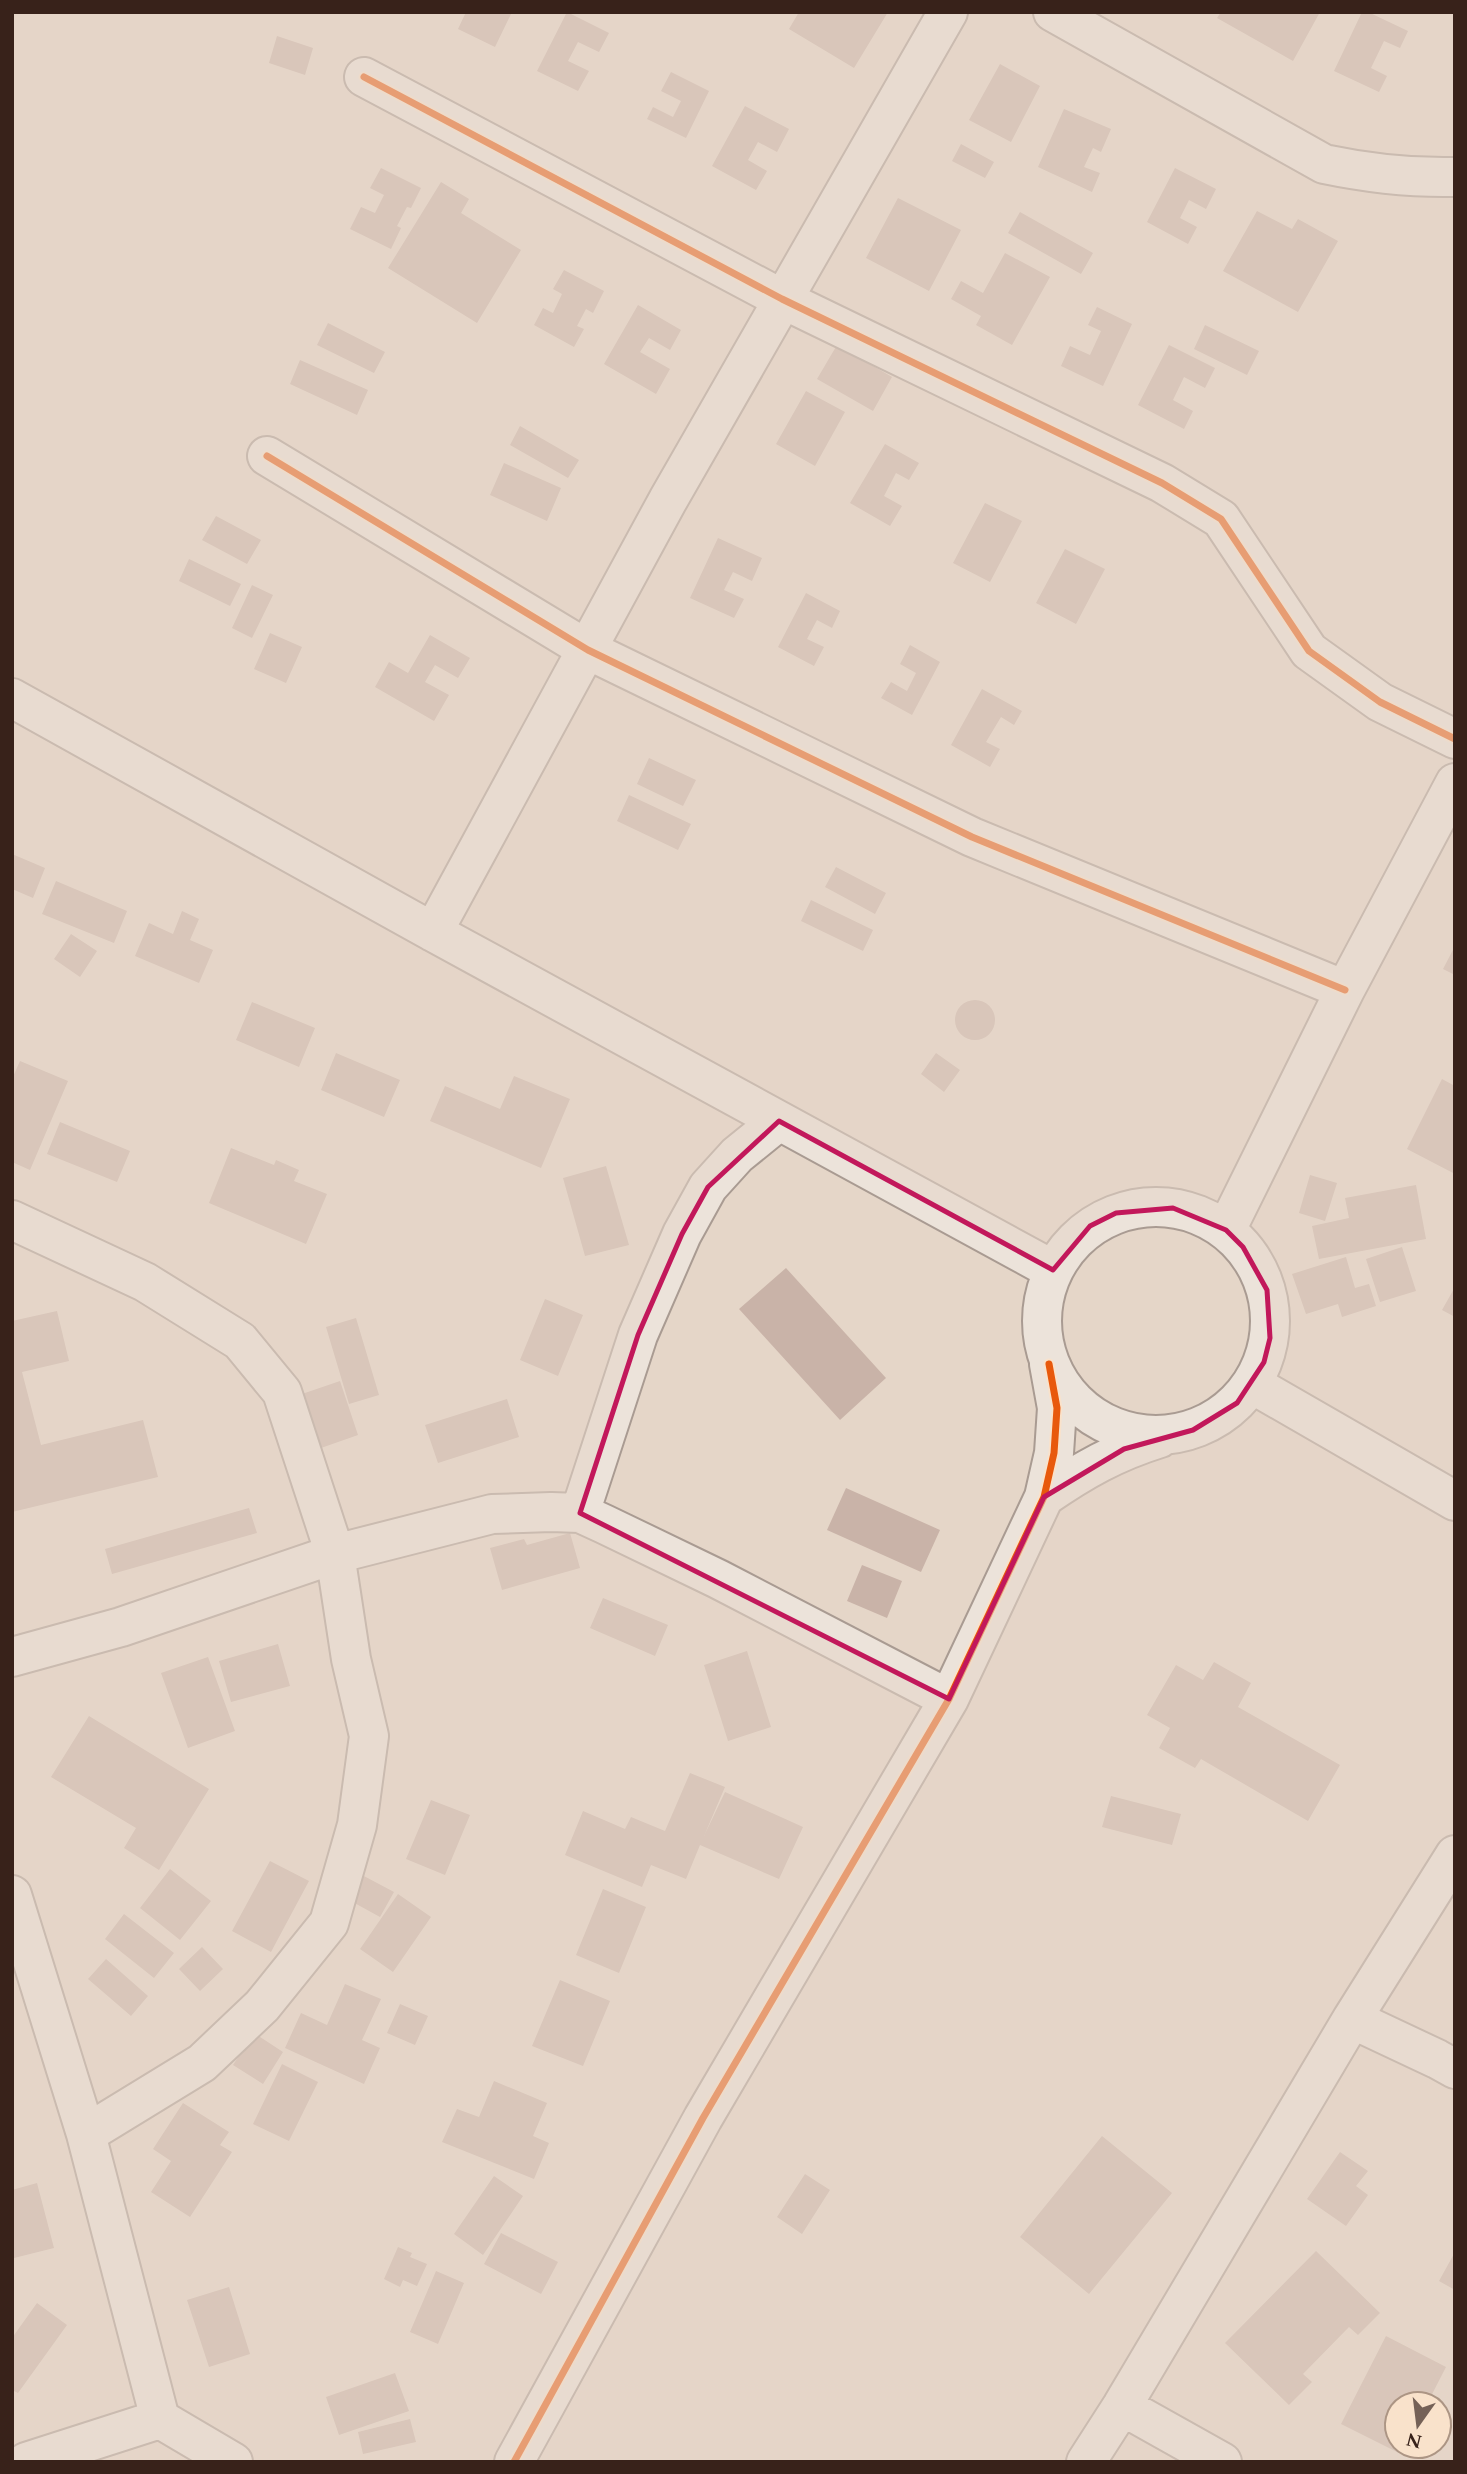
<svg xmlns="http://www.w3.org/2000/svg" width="1467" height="2474" viewBox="0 0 1467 2474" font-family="Spectral,serif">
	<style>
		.building { fill: #c9b3a8 }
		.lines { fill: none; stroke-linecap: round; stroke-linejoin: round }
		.minor-casing { stroke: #a99b92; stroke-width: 42 }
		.minor { stroke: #ece3da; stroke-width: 38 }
		.cycleway-casing { stroke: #f9e2cb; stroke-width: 11 }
		.cycleway { stroke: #e8590c; stroke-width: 7 }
		.marked { fill: none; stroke: #c2185b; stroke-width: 5; stroke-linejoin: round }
	</style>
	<rect width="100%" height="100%" fill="#e5d6c8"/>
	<path class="building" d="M466 12 490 13 512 12 495 47 458 29Z
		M567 12 609 33 599 52 578 42 568 61 589 71 578 91 537 71Z
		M799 12H888L854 68 789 29Z
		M1221 12H1320L1293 61 1217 18Z
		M1362 12H1368L1408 31 1400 48 1384 41 1371 68 1387 76 1379 92 1334 71Z
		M277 36 313 48 305 75 269 63Z
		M1000 64 1040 86 1011 142 969 120Z
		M671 72 709 91 686 138 647 119 653 107 673 117 681 101 661 91Z
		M745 106 789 129 777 152 758 142 748 160 767 171 756 190 712 166Z
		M1064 109 1111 129 1101 152 1093 148 1084 167 1100 173 1092 192 1038 167Z
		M961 144 994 162 985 178 952 161Z
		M381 168 421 188 411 208 407 207 397 226 401 228 391 249 350 229 361 207 375 213 384 195 370 188Z
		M1175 168 1216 189 1206 209 1189 200 1180 218 1197 227 1188 244 1147 222Z
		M441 182 469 199 461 213 521 250 477 323 388 268Z
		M898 198 961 230 929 291 866 258Z
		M1257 211 1292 229 1298 219 1338 241 1298 312 1223 271Z
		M1020 212 1093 253 1081 274 1008 233Z
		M1005 253 1050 277 1012 345 976 325 981 316 951 299 961 281 983 293Z
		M564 270 604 291 593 313 586 309 577 326 584 329 574 347 534 325 543 308 553 313 562 294 553 289Z
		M638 305 681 330 670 350 649 338 640 352 670 369 656 394 604 364Z
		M1097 307 1132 324 1103 386 1061 366 1070 346 1090 355 1101 331 1088 325Z
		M328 323 385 352 374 373 317 345Z
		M1205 325 1259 351 1247 375 1194 349Z
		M837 345 892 377 873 411 817 379Z
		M1169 345 1215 368 1205 388 1184 377 1173 400 1193 411 1184 429 1138 405Z
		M300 360 368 390 357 415 290 384Z
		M806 391 845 412 815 466 776 444Z
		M520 426 579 460 568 478 510 445Z
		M885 444 919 463 909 480 896 473 884 496 902 506 890 526 850 503Z
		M504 463 561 488 547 521 490 495Z
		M985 503 1022 521 990 582 953 563Z
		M216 516 261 540 247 564 202 540Z
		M718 538 762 558 752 581 733 572 724 590 744 599 734 618 690 598Z
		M1065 549 1105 569 1076 624 1036 603Z
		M189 559 241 584 230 606 179 581Z
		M252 585 273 595 252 638 232 628Z
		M806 593 840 611 832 628 817 620 807 639 824 647 814 666 778 647Z
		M270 633 302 647 286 683 254 669Z
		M430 635 470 658 458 678 435 665 425 682 449 695 434 721 375 687 389 662 408 673Z
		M910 645 940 662 912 715 881 698 891 682 907 691 916 673 900 664Z
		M982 689 1022 711 1014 725 1001 717 986 742 1000 749 990 767 951 745Z
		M649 758 696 780 683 806 637 784Z
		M629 795 691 824 678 850 617 821Z
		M12 854 45 868 33 898 12 889Z
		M836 867 886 893 875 914 825 887Z
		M56 881 127 911 114 943 42 914Z
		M811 900 873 930 863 951 801 921Z
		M182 911 199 919 190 940 213 950 199 983 135 956 149 923 173 934Z
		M71 934 97 951 80 977 54 959Z
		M1455 946V975L1443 969Z
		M955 1020a20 20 0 1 1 40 0a20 20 0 1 1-40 0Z
		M252 1002 315 1028 299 1067 236 1040Z
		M336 1053 400 1080 384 1117 321 1090Z
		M936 1053 960 1070 944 1092 921 1074Z
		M20 1061 68 1081 30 1170 12 1162V1079Z
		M514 1076 570 1099 541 1168 430 1121 445 1086 500 1109Z
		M1442 1079 1455 1086V1174L1407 1149Z
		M60 1122 130 1151 117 1182 47 1154Z
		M231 1148 274 1165 276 1160 299 1170 294 1181 327 1194 306 1244 209 1203Z
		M606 1166 629 1245 585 1256 563 1178Z
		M1310 1175 1337 1183 1325 1221 1299 1213Z
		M1416 1185 1426 1239 1319 1259 1312 1226 1349 1218 1345 1198Z
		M1402 1247 1416 1291 1380 1302 1366 1259Z
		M1346 1257 1355 1288 1369 1284 1376 1306 1342 1317 1338 1304 1306 1314 1292 1274Z
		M786 1268 886 1378 840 1420 739 1309Z
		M1455 1287V1317L1442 1310Z
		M545 1299 583 1315 558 1376 520 1360Z
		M57 1311 69 1361 22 1372 41 1445 143 1420 158 1477 12 1512V1321Z
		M356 1318 379 1395 349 1404 326 1327Z
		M340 1381 358 1435 321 1448 302 1394Z
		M507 1399 519 1437 438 1463 425 1425Z
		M846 1488 940 1530 921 1572 827 1530Z
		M249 1508 257 1533 112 1574 105 1549Z
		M570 1533 580 1568 502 1590 490 1548 524 1539 527 1545Z
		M862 1565 902 1581 887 1618 847 1601Z
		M603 1598 668 1625 655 1656 590 1628Z
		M278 1644 290 1686 231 1702 219 1661Z
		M747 1651 771 1727 728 1741 704 1665Z
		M208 1657 235 1731 188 1748 161 1673Z
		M1214 1662 1251 1683 1238 1707 1340 1765 1308 1821 1201 1759 1195 1768 1159 1748 1170 1728 1147 1715 1176 1665 1203 1680Z
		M89 1716 209 1789 159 1870 124 1848 136 1828 51 1777Z
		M690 1773 725 1787 704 1836 725 1792 803 1827 779 1879 700 1845 686 1879 651 1865 642 1887 565 1855 583 1811 625 1829 631 1817 665 1831Z
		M1111 1796 1181 1814 1172 1845 1102 1827Z
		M431 1800 470 1815 445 1875 406 1859Z
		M270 1861 309 1881 271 1952 232 1931Z
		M170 1869 211 1901 180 1940 140 1908Z
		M362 1875 394 1892 380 1917 349 1900Z
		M603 1889 646 1907 619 1973 576 1955Z
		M398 1894 431 1917 393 1972 360 1949Z
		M124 1914 174 1953 154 1978 105 1939Z
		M202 1947 223 1969 200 1991 179 1969Z
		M106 1959 148 1996 131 2016 88 1979Z
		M560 1980 610 2001 583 2066 532 2046Z
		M345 1984 381 1999 362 2040 380 2048 364 2084 285 2048 301 2013 327 2025Z
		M400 2004 428 2016 415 2045 387 2033Z
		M254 2033 283 2052 263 2084 233 2065Z
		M282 2064 318 2082 289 2141 253 2124Z
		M494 2081 547 2103 533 2136 549 2143 534 2179 442 2142 457 2109 479 2117Z
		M183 2103 229 2132 220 2145 232 2152 190 2217 151 2192 171 2161 153 2149Z
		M1102 2136 1172 2193 1089 2294 1020 2237Z
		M1340 2152 1368 2171 1356 2186 1368 2195 1346 2226 1307 2199Z
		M805 2174 830 2190 802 2234 777 2217Z
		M494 2176 523 2196 483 2255 454 2234Z
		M37 2183 54 2248 14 2258 12 2190Z
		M501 2233 558 2262 541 2294 484 2264Z
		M398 2247 412 2253 410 2257 427 2264 417 2286 403 2280 400 2287 384 2279Z
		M1316 2251 1380 2313 1358 2335 1349 2327 1303 2374 1312 2382 1289 2405 1225 2343Z
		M1455 2252V2290L1439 2281Z
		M436 2271 464 2283 438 2344 410 2332Z
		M229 2287 250 2354 209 2367 187 2300Z
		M37 2303 67 2325 18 2393 12 2390V2338Z
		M1386 2336 1446 2367 1427 2404H1397V2446H1405L1401 2454 1341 2424Z
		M395 2373 409 2411 339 2435 326 2397Z
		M410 2419 416 2442 363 2454 358 2432Z"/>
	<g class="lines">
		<defs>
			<path id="minor" d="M1053 12 1324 164C1367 173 1410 178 1455 177
				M364 77 782 299 1162 483 1221 519 1309 651 1380 702 1455 739
				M267 456 588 650 972 837 1345 990
				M12 698 433 932 1053 1270
				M433 932 668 500 948 12
				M1042 1321a114 114 0 1 1 228 0a114 114 0 1 1-228 0Z
				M12 1220 145 1282 240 1341 282 1392 335 1554 351 1659 369 1736 357 1825 329 1923 262 2006 202 2063 86 2134
				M1226 1230 1345 990 1455 783
				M1252 1384 1455 1501
				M1044 1497C1083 1470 1115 1452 1160 1438
				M580 1513 638 1335 682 1234 708 1187 737 1155 779 1121
				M12 1657 121 1627 335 1554 492 1514 551 1512 580 1513 604 1524 718 1579 949 1699
				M12 1895 86 2134 160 2419 233 2462
				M1352 2019 1437 2059 1455 2069
				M1122 2406 1222 2462
				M26 2462 160 2419
				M514 2462 703 2118 949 1699 1044 1497 1054 1453 1057 1408 1049 1364
				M1086 2462 1122 2406 1352 2019 1455 1855"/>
		</defs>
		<use href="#minor" class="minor-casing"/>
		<use href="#minor" class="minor"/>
		<defs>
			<path id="cycleway" d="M364 77 782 299 1162 483 1221 519 1309 651 1380 702 1455 739
				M267 456 588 650 972 837 1345 990
				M514 2462 703 2118 949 1699 1044 1497 1054 1453 1057 1408 1049 1364"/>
		</defs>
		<use href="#cycleway" class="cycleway-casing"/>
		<use href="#cycleway" class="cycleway"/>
	</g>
	<path d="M0 0H1467V2474H0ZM779 1121 1053 1270 1090 1226 1116 1213 1173 1208 1226 1230 1243 1247 1267 1290 1270 1338 1264 1362 1237 1403 1193 1430 1124 1449 1044 1497 949 1699 580 1513 638 1335 682 1234 708 1187Z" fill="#e5d6c8" fill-opacity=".55" fill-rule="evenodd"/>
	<path class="marked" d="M779 1121 1053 1270 1090 1226 1116 1213 1173 1208 1226 1230 1243 1247 1267 1290 1270 1338 1264 1362 1237 1403 1193 1430 1124 1449 1044 1497 949 1699 580 1513 638 1335 682 1234 708 1187Z"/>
	<rect width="1467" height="2474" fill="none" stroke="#38221a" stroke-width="28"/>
	<g transform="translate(1418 2425) rotate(194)"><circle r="33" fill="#f9e2cb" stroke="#ac9584" stroke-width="2"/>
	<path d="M0-5L12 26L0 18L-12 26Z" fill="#756157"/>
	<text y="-10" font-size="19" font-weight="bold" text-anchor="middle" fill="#38221a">N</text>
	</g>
</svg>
